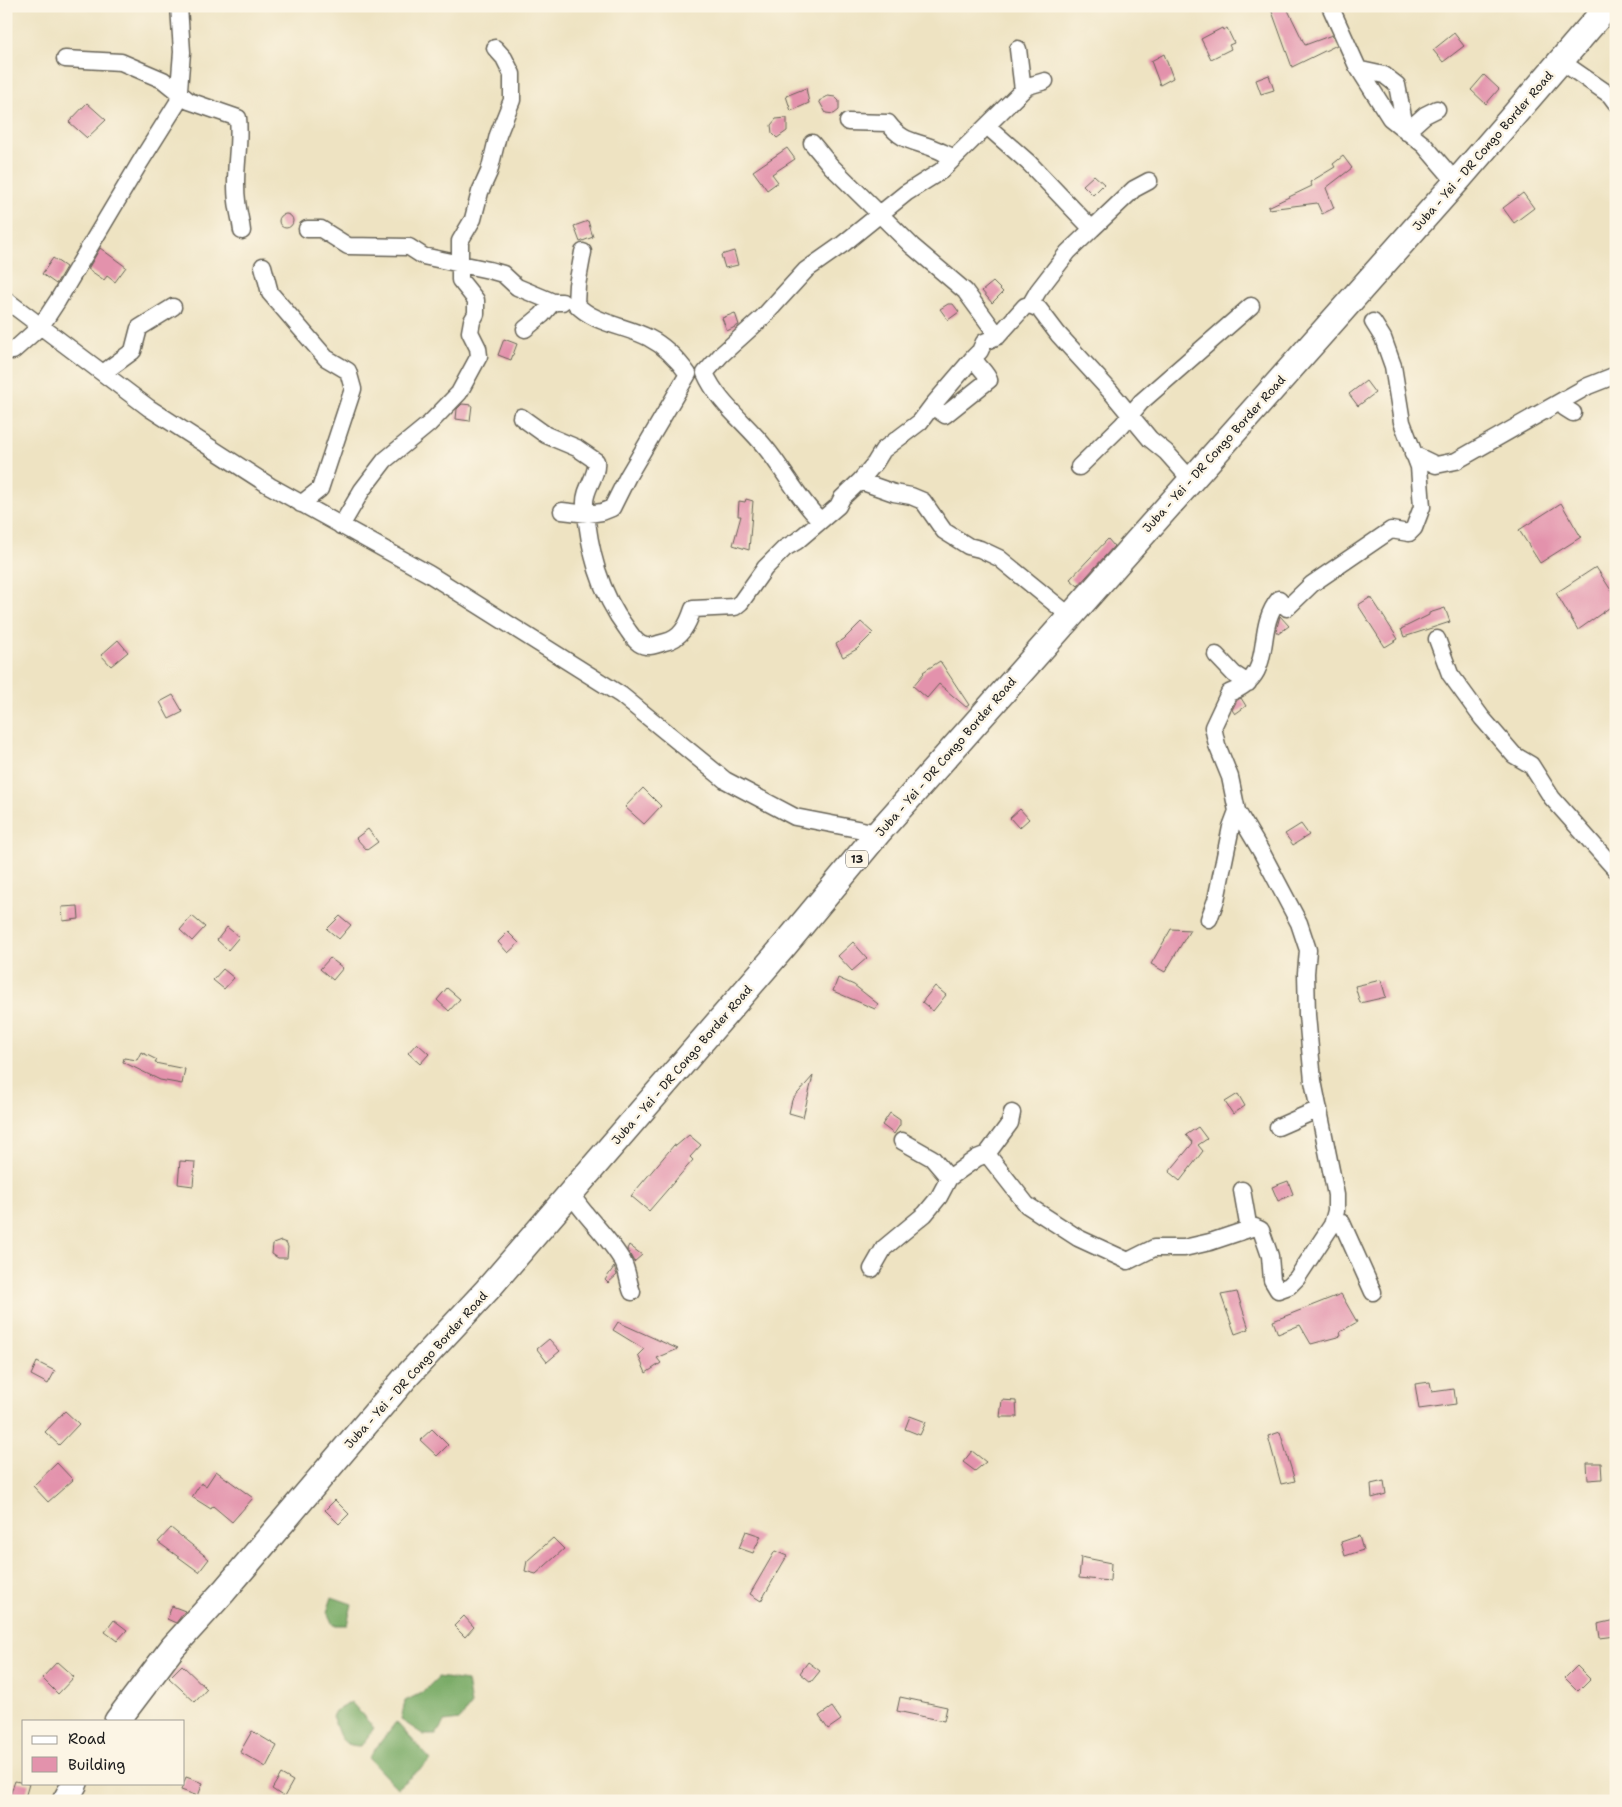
<svg xmlns="http://www.w3.org/2000/svg" width="1622" height="1807" viewBox="0 0 1622 1807" font-family="'Shantell Sans',sans-serif">
	<style>
		.forest { fill: #7aac68; stroke: #4b6442 }
		.building { fill: #e392ac }
		.lines { fill: none; stroke-linecap: round; stroke-linejoin: round }
		.minor-casing { stroke: #666256; stroke-width: 19 }
		.primary-casing { stroke: #666256; stroke-width: 28 }
		.minor { stroke: #fff; stroke-width: 16 }
		.primary { stroke: #fff; stroke-width: 25 }
		.labels { text-anchor: middle; stroke-width: 5; stroke-linejoin: round; paint-order: stroke }
		.shield { fill: #fcf5e5; stroke: #5f5d58; stroke-width: 1 }
		.shield-label { font-size: 11px; font-weight: bold; fill: #1c1c1c }
		.street-label { font-size: 12px; fill: #1c1c1c; stroke: #fcf5e5 }
	</style>
	<rect width="100%" height="100%" fill="#fcf5e5"/>
	<filter id="ink" filterUnits="userSpaceOnUse"><feTurbulence type="fractalNoise" baseFrequency=".02" numOctaves="2"/><feDisplacementMap in="SourceGraphic" scale="10" xChannelSelector="R" yChannelSelector="G"/><feConvolveMatrix kernelMatrix="1 2 1 2 8 2 1 2 1" color-interpolation-filters="sRGB"/></filter>
	<filter id="wash" filterUnits="userSpaceOnUse"><feTurbulence type="fractalNoise" baseFrequency=".0096" numOctaves="4" result="noise"/><feDisplacementMap in="SourceGraphic" scale="20" xChannelSelector="R" yChannelSelector="G"/><feGaussianBlur stdDeviation="1.12" result="paint"/><feColorMatrix in="noise" values="0 0 0 0 0 0 0 0 0 0 0 0 0 0 0 0 0 1.4 0 .05"/><feComposite in="paint" operator="in"/></filter>
	<g filter="url(#wash)">
		<rect width="100%" height="100%" fill="#eee3c2"/>
		<path class="forest" d="M332 1597 352 1604 347 1625H333L327 1612Z
			M438 1677 467 1681 471 1705 460 1720 444 1722 436 1735H424L401 1720 405 1701 423 1692Z
			M351 1702 374 1728 361 1746C338 1746 340 1734 332 1716L335 1711Z
			M396 1722 431 1760 397 1788 368 1758Z"/>
		<g id="blocks">
			<path class="building" d="M1270 6H1286L1305 45 1332 35 1337 45 1292 67Z
				M1222 28 1223 30 1227 28 1234 43 1229 45 1231 49 1211 59 1201 39Z
				M1454 33 1464 46 1443 62 1433 50Z
				M1164 54 1173 78 1160 85 1151 61Z
				M1269 75 1274 90 1261 94 1256 80Z
				M1484 75 1499 89 1486 104 1471 90Z
				M806 88 809 103 791 111 786 96Z
				M828 96 835 97 839 101V110L834 114 826 113 819 101Z
				M87 103 106 120 87 138 69 122Z
				M787 118V131L777 138 772 133 771 125 776 119Z
				M787 148 795 159 772 174 778 182 767 190 753 171Z
				M1343 156 1352 168 1326 188 1334 208 1322 214 1317 203 1269 209 1268 207 1312 186 1310 182 1335 167 1333 164Z
				M1094 175 1104 184 1093 195 1083 185Z
				M1523 193 1534 208 1514 223 1503 208Z
				M279 221a7 7 0 1 1 14 0a7 7 0 1 1-14 0Z
				M588 221 593 237 580 242 574 226Z
				M100 248 126 267 115 282 107 276 104 280 88 269Z
				M734 251 738 265 725 268 721 255Z
				M53 258 66 267 56 284 42 274Z
				M993 282 1003 292 992 303 982 291Z
				M948 304H953L959 312 948 320 940 309Z
				M735 313 739 325 727 331 722 318Z
				M504 339 517 344 511 360 498 355Z
				M1366 381 1375 393 1358 406 1349 394Z
				M462 404 472 405 470 421 456 419 457 409Z
				M746 499 753 501 749 550 733 545 741 516H738L739 501 745 502Z
				M1561 503 1581 537 1540 563 1519 530Z
				M1108 539 1114 546 1078 586 1070 579Z
				M1596 567 1616 598V603L1578 630 1556 593Z
				M1371 597 1398 639 1385 647 1358 605Z
				M1445 608 1450 622 1404 637 1401 629 1429 615V613Z
				M1280 616 1289 626 1278 634 1276 631Z
				M861 622 873 633 857 649 843 657 836 644 844 639Z
				M118 640 128 652 111 666 101 655Z
				M940 661 969 705 966 707 939 684 927 698 913 686 924 673 923 672Z
				M173 695 183 712 169 719 160 702Z
				M1241 698 1246 706 1235 714 1232 710 1237 700Z
				M643 788 661 806 644 824 625 807Z
				M1020 809 1029 819 1019 828 1010 818Z
				M1301 824 1309 835 1293 845 1285 834Z
				M368 829 378 842 367 850 356 838Z
				M78 906 79 919 63 921 62 907Z
				M192 916 205 927 192 941 180 930Z
				M340 916 351 925 339 939 327 929Z
				M227 927 239 937 228 950 217 940Z
				M1171 929 1190 930 1165 972 1151 964Z
				M508 932 519 943 508 953 498 942Z
				M853 942 867 958 852 971 838 956Z
				M330 958 343 968 333 980 320 969Z
				M223 969 234 978 224 989 213 980Z
				M838 978 854 985 878 1004 875 1009 833 991Z
				M1381 980 1386 997 1360 1003 1355 986Z
				M935 986 946 995 933 1011 922 1002Z
				M447 988 460 999 449 1011 437 1000Z
				M417 1043 429 1054 420 1064 408 1053Z
				M141 1052 157 1060 155 1063 185 1069 182 1084 160 1080 123 1062 124 1058 137 1060Z
				M813 1076 803 1117 789 1113 792 1100Z
				M1238 1094 1245 1106 1233 1114 1225 1102Z
				M890 1113 900 1120V1125L894 1134 882 1125Z
				M1198 1127 1207 1139 1198 1145 1203 1151 1180 1181 1169 1172 1193 1143 1186 1135Z
				M689 1135 701 1145 690 1157 693 1160 649 1211 631 1196 674 1145 676 1146Z
				M180 1161 195 1162 193 1186 178 1184Z
				M1288 1181 1293 1194 1278 1201 1272 1187Z
				M281 1241 286 1243 288 1247 287 1258H278L272 1254 273 1244Z
				M629 1245 642 1255 634 1262 627 1249Z
				M614 1267 617 1275 608 1283 605 1280Z
				M1237 1292 1249 1329 1235 1334 1221 1295Z
				M1341 1294 1357 1322 1340 1332 1341 1336 1311 1344 1300 1325 1278 1334 1273 1321Z
				M618 1322 678 1349 657 1358 661 1363 646 1373 638 1355 644 1349 613 1330Z
				M549 1339 560 1351 547 1362 537 1349Z
				M37 1362 55 1371 48 1384 31 1375Z
				M1430 1382 1432 1392 1454 1389 1456 1404 1419 1409 1415 1384Z
				M1002 1400 1016 1401 1017 1417H1000Z
				M65 1411 79 1424 59 1445 45 1432Z
				M910 1416 926 1422 920 1435 905 1429Z
				M432 1429 448 1445 437 1456 420 1440Z
				M1280 1432 1295 1481 1281 1484 1268 1436Z
				M972 1451 986 1462 975 1471 963 1462Z
				M57 1463 73 1480 48 1502 33 1486Z
				M1587 1463H1601L1602 1479 1588 1480Z
				M216 1471 253 1498 232 1522 213 1506 211 1509 192 1497 201 1483 206 1486Z
				M1384 1481 1386 1494 1372 1498 1371 1484Z
				M335 1500 349 1514 339 1524 325 1510Z
				M171 1528 209 1559 199 1572 158 1542Z
				M746 1531 761 1536 753 1553 739 1548Z
				M1359 1536 1363 1550 1345 1556 1341 1542Z
				M553 1538 564 1549 536 1574 525 1571 527 1561Z
				M775 1551 787 1556 761 1601 750 1594Z
				M1081 1557 1111 1563 1110 1581 1079 1578Z
				M172 1606 185 1611 176 1623 167 1619Z
				M464 1616 474 1627 465 1637 454 1626Z
				M114 1620 127 1630 117 1641 105 1632Z
				M1616 1620V1636L1600 1638 1598 1624Z
				M57 1662 74 1677 58 1694 42 1678Z
				M808 1662 820 1671 811 1682 800 1673Z
				M182 1665 207 1689 195 1702 169 1678Z
				M1577 1666 1590 1679 1578 1691 1565 1678Z
				M900 1697 947 1707 944 1721 897 1711Z
				M832 1707 841 1720 828 1729 819 1716Z
				M252 1731 277 1746 266 1767 240 1752Z
				M281 1774 293 1781 284 1797 272 1789Z
				M186 1777 203 1783 198 1796 181 1790Z
				M15 1781 29 1784 24 1801H8Z"/>
		</g>
	</g>
	<g filter="url(#ink)">
		<use href="#blocks" fill-opacity="0" stroke="#666256" stroke-width="1"/>
		<g class="lines">
			<defs>
				<path id="minor" d="M1330 6 1357 66 1390 118 1424 145 1448 173 1458 180
					M1018 49 1023 90
					M65 59 121 62 163 80 189 101 238 118C241 145 233 173 237 201 238 211 241 221 242 231
					M1562 62 1610 95 1616 103
					M1361 70 1384 75 1397 85 1406 132 1425 115 1437 109
					M848 122 888 123C903 143 914 140 935 149 941 151 947 155 953 157
					M987 126 1029 163 1092 229 1134 189 1149 181
					M812 143 831 166 912 246 965 291 998 336 1025 306 1030 305 1039 309 1058 334 1111 392 1150 439 1166 452 1191 480
					M307 229H321L348 246 409 247 423 256 489 270 503 274 517 287 553 302
					M263 266 270 293 326 358 348 371 353 389 320 489 301 504
					M6 300 149 408 270 486 429 574 621 695 725 780 795 817 878 833
					M1030 305 1038 291 1068 252 1092 229
					M525 329 542 315 553 302H562
					M13 351 41 326 58 300 139 164 178 102 182 52 179 6
					M103 373 133 351 139 328 173 307
					M1561 402 1565 408 1573 413
					M932 406 974 357
					M521 417 546 435 577 448 596 461C598 477 584 488 585 504 589 549 599 592 627 629 632 636 637 645 646 646 652 647 660 643 665 642 681 639 688 624 693 609L735 607 741 602 765 568 785 548 797 541 838 506 842 498 860 481 894 493 911 496 923 501 944 531 968 546 980 549 999 558 1070 616
					M1413 454 1436 465 1456 461 1588 386 1616 375
					M1079 467 1122 425 1141 402 1251 306
					M860 481 875 463 883 450 920 422 932 406 945 415 989 380C985 370 976 366 974 357L980 351 984 342 998 336
					M562 511 588 514 602 512 612 508 628 476 688 374C678 360 665 346 649 338 627 326 594 324 576 304L577 285 583 252
					M820 520C798 499 785 471 765 447 745 422 718 403 705 373L721 355 763 317 806 270 843 244 906 193 941 171 1023 90 1028 86 1045 81
					M341 526 362 490 385 460 429 424 459 393 479 356 478 348 470 332 472 321 476 314V300L460 280V241L473 219 480 192 489 172 498 135 512 100V74L504 58 495 48
					M1437 639 1450 674 1482 718 1514 755 1531 765 1552 798 1616 870
					M1216 655 1234 674 1248 683
					M1237 811 1262 853 1299 923 1308 950 1306 973 1307 1015 1313 1081 1336 1195V1211L1332 1225 1297 1278 1289 1286 1278 1290 1272 1280 1270 1256 1261 1230 1248 1224 1242 1190
					M1209 919 1216 900 1231 827 1237 811 1230 777 1217 745 1213 727 1229 693C1279 674 1252 632 1279 599L1287 608 1312 584 1391 530 1409 533 1414 528 1422 507 1419 467 1402 422 1393 366 1383 338 1373 322
					M1278 1127 1319 1109
					M902 1141 932 1158 949 1178
					M987 1154 1027 1205 1078 1238 1128 1261 1154 1248H1184L1210 1242 1255 1227
					M571 1194C586 1218 609 1237 623 1262 628 1272 628 1282 632 1292
					M1333 1222 1342 1223 1373 1292
					M872 1269 884 1248 925 1214 939 1197 949 1178 977 1158 987 1154 1010 1123 1012 1113"/>
				<path id="primary" d="M117 1721 173 1647 224 1591 406 1377 487 1290 785 945 878 833 1458 180 1608 6
					M65 1801 75 1783"/>
			</defs>
			<use href="#minor" class="minor-casing"/>
			<use href="#primary" class="primary-casing"/>
			<use href="#minor" class="minor"/>
			<use href="#primary" class="primary"/>
		</g>
	</g>
	<g class="labels">
		<rect class="shield" x="846" y="850.5" width="22" height="17" rx="4"/>
		<g class="shield-label">
			<text x="857" y="863">13</text>
		</g>
		<g class="street-label">
			<text transform="translate(1483 151) rotate(-49)" y="4">Juba - Yei - DR Congo Border Road</text>
			<text transform="translate(1214 454) rotate(-48)" y="4">Juba - Yei - DR Congo Border Road</text>
			<text transform="translate(946 757) rotate(-49)" y="4">Juba - Yei - DR Congo Border Road</text>
			<text transform="translate(682 1065) rotate(-49)" y="4">Juba - Yei - DR Congo Border Road</text>
			<text transform="translate(416 1370) rotate(-48)" y="4">Juba - Yei - DR Congo Border Road</text>
		</g>
	</g>
	<rect width="1622" height="1807" fill="none" stroke="#fcf5e5" stroke-width="25"/>
	<rect x="22" y="1720" width="162" height="65" fill="#fcf5e5" stroke="#a29e95"/>
	<rect x="32" y="1736" width="25" height="8" fill="#ffffff" stroke="#a29e95"/>
	<text x="68" y="1744" font-size="15" fill="#1c1c1c">Road</text>
	<rect x="32" y="1757" width="25" height="15" fill="#e392ac" stroke="#a29e95"/>
	<text x="68" y="1770" font-size="15" fill="#1c1c1c">Building</text>
</svg>
